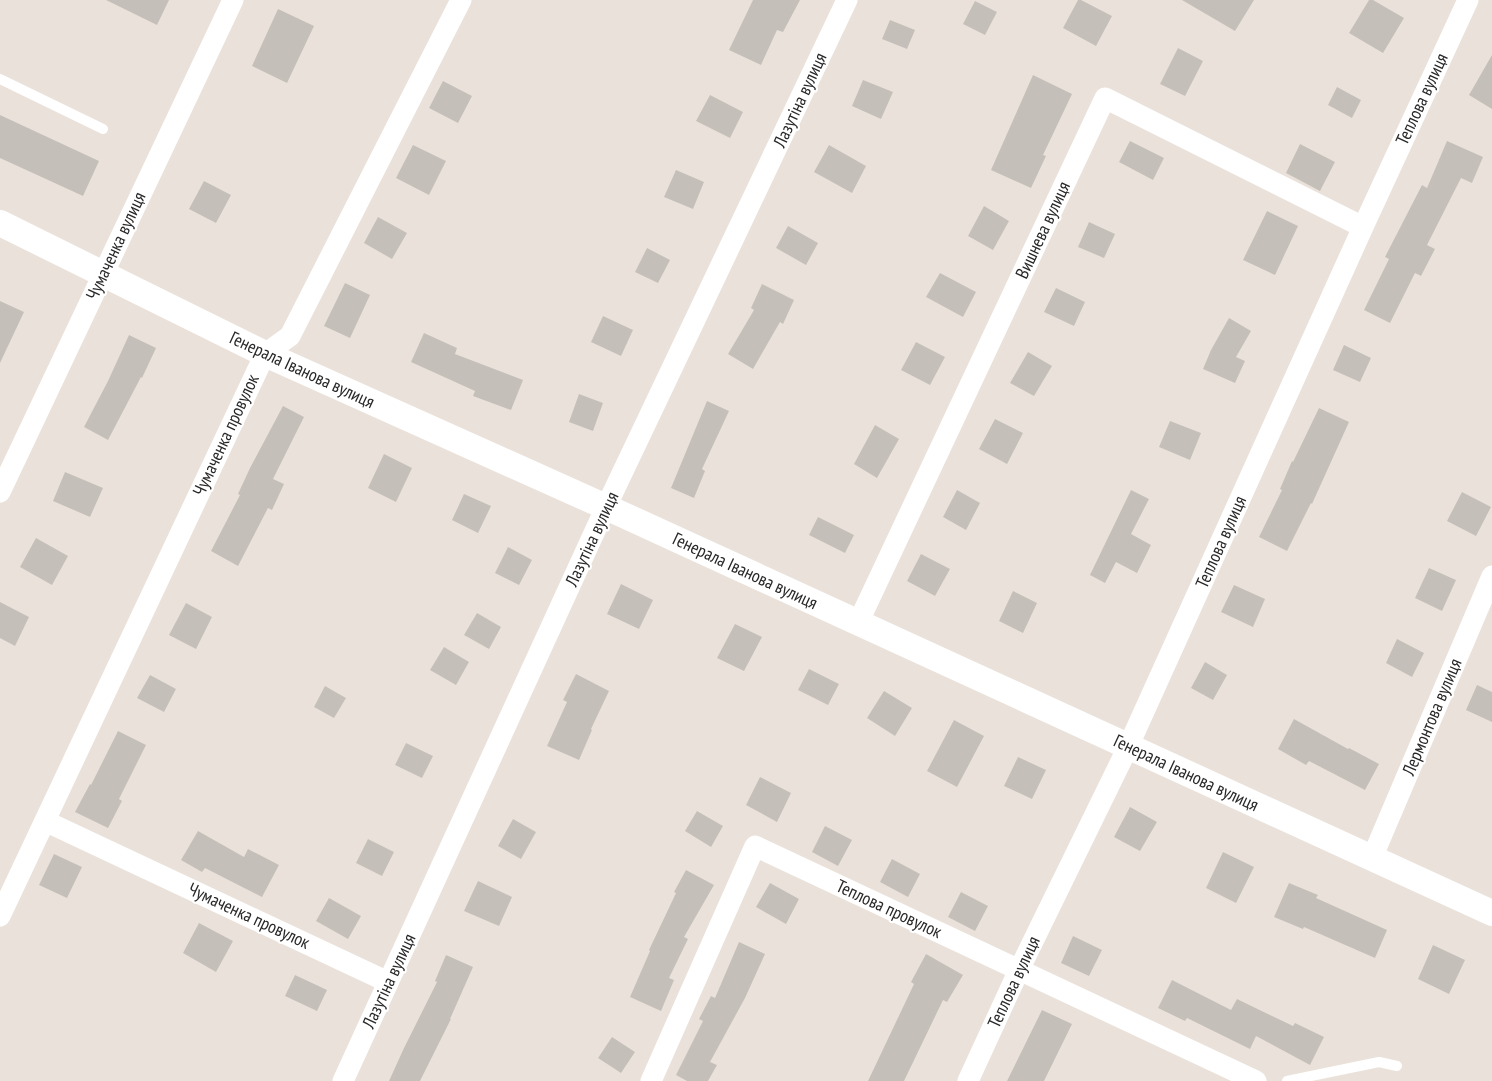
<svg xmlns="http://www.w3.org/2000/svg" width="1492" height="1081" viewBox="0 0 1492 1081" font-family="'PT Sans Narrow',sans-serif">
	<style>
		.building { fill: #c5bfba }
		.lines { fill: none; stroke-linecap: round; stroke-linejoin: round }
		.service { stroke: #fff; stroke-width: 10 }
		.minor { stroke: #fff; stroke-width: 21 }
		.tertiary { stroke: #fff; stroke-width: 26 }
		.labels { text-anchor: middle; stroke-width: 4.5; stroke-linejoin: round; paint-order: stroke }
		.street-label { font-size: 18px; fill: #282828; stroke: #fff }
	</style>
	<rect width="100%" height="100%" fill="#eae2da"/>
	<path class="building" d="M106 0H169L157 25Z
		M753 0H800L783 32 777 30 761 65 729 50Z
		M1078 0H1081L1112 16 1096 46 1063 28Z
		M1182 0H1254L1235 31Z
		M1369 0H1373L1404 18 1383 53 1349 33Z
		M975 1 997 12 985 35 963 24Z
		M278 9 314 26 287 83 252 66Z
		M890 20 915 30 907 49 882 39Z
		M1178 48 1203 61 1185 96 1160 84Z
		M1492 55V109L1469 95Z
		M1033 75 1072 94 1043 155 1046 156 1031 188 991 170Z
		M863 80 893 92 881 119 852 106Z
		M443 81 472 96 458 123 429 108Z
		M1337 87 1361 100 1352 118 1328 105Z
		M710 95 743 112 730 138 696 121Z
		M0 115 99 161 83 196 0 158Z
		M1130 141 1164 158 1153 180 1119 162Z
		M1447 141 1483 157 1472 183 1461 178 1427 245 1435 249 1421 276 1415 273 1390 323 1364 310 1389 259 1385 257 1422 185 1427 188Z
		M1300 144 1335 162 1320 191 1286 173Z
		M413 145 446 161 429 195 396 178Z
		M829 145 866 166 852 193 814 172Z
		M676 170 704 182 693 209 664 197Z
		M204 181 231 195 216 223 189 209Z
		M984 206 1009 221 993 250 968 236Z
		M1267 211 1298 226 1275 275 1243 260Z
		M378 217 407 233 392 259 364 243Z
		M1089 222 1115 234 1104 258 1078 247Z
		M788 226 818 243 806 265 776 248Z
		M647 248 670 260 658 283 635 272Z
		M940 273 976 292 963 317 926 297Z
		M345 283 370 295 350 338 324 326Z
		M762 284 794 300 783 324 780 322 753 369 728 354 754 310 751 308Z
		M1056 288 1085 302 1074 326 1044 312Z
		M0 301 24 312 0 363Z
		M603 316 633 330 621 356 591 342Z
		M1229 318 1251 331 1236 357 1245 361 1235 383 1203 369 1211 350Z
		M424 333 457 348 455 354 523 380 511 410 473 396 475 391 411 362Z
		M129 335 156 348 142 378 141 377 108 440 84 427 108 381Z
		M916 342 945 357 930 385 901 370Z
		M1344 345 1371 358 1360 382 1333 370Z
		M1028 352 1052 366 1034 396 1010 383Z
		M579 394 603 403 593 431 569 422Z
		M707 401 729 411 702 469 705 471 694 498 671 488Z
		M283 406 304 417 273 479 284 484 272 510 268 508 238 566 211 551 240 495 238 494 250 468Z
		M1319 408 1349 422 1312 504 1311 503 1287 551 1259 537 1282 490 1280 489 1292 461 1293 462Z
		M995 419 1023 433 1007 464 979 449Z
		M1170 421 1201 433 1190 460 1159 447Z
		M875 425 899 439 877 478 854 464Z
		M384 454 412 468 396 502 368 488Z
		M65 472 103 488 90 517 53 501Z
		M957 490 980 503 966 530 943 517Z
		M1131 490 1149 499 1131 534 1151 545 1137 573 1116 562 1105 583 1090 575Z
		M1462 492 1491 507 1476 536 1447 521Z
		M464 494 491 506 478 533 452 520Z
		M818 517 854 535 845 553 809 535Z
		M36 538 68 556 52 585 20 567Z
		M508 547 532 560 519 585 495 573Z
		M921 554 950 569 935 596 907 581Z
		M1429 568 1456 580 1442 611 1415 598Z
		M621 584 653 600 639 629 607 614Z
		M1234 585 1265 599 1253 627 1221 612Z
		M1013 591 1037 603 1023 633 999 621Z
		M0 602 29 617 15 646 0 638Z
		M186 603 212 617 196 649 169 635Z
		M477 613 501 627 489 649 464 635Z
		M735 624 762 637 744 671 717 658Z
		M1397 639 1424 653 1412 677 1386 663Z
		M444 647 469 662 456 685 430 670Z
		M1205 662 1227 675 1213 700 1191 688Z
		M809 669 839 684 828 705 798 690Z
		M576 674 609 691 591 729 592 730 579 760 547 746 567 702 563 700Z
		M150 675 176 689 164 712 137 698Z
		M1477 685 1492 692V722L1466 710Z
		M325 686 346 698 334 718 314 707Z
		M884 691 912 708 895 736 867 718Z
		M1294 719 1348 749 1349 748 1379 764 1365 790 1309 761 1306 765 1278 749Z
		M954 720 984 736 957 787 927 771Z
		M118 731 146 745 119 799 122 801 108 828 75 812 90 784 91 785Z
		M406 743 433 756 422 778 395 765Z
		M1018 757 1046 770 1032 799 1004 786Z
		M760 777 791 793 777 822 746 805Z
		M1130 807 1157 822 1140 851 1114 837Z
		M697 811 723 826 711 847 685 831Z
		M513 819 536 832 521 859 498 846Z
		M825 826 852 840 838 866 812 852Z
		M198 831 244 857 248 849 279 865 262 897 205 868 202 872 181 860Z
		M368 839 394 852 382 876 356 863Z
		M1223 852 1254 867 1236 903 1206 888Z
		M54 854 82 867 67 898 39 885Z
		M892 859 920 874 908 897 880 882Z
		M686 870 714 885 684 937 688 939 669 978 674 980 661 1011 630 997 650 951 649 950 676 893 674 892Z
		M478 881 512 897 499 926 464 911Z
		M770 883 799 899 786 924 756 907Z
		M1289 883 1318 895 1316 898 1387 930 1375 958 1304 927 1303 929 1274 917Z
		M961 892 988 906 975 931 948 917Z
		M329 898 361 916 348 939 316 921Z
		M199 923 233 941 216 972 183 953Z
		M1073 936 1102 950 1089 976 1061 963Z
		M739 942 765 954 745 998 710 1062 717 1065 708 1081H687L676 1075 703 1021 699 1019 711 996 715 998Z
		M1433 945 1465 960 1449 994 1418 979Z
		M926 954 963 975 947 1002 943 1000 904 1081H868L914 984 911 982Z
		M446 955 473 967 450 1019H451L420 1081H389L404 1048 437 982 435 981Z
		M295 975 327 990 317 1011 285 996Z
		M1172 980 1231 1010 1237 999 1293 1026 1295 1023 1324 1037 1310 1065 1256 1036 1250 1049 1187 1018 1185 1021 1158 1008Z
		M1042 1010 1072 1024 1044 1081H1007Z
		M612 1037 635 1052 621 1073 598 1058Z"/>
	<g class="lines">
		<path class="service" d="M0 79 103 129
			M1287 1081 1379 1062 1397 1066"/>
		<path class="minor" d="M0 492 233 0
			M858 623 1105 98 1363 227
			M45 821 388 982
			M1372 858 1492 576
			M0 916 265 354 290 336 461 0
			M343 1081 606 507 847 0
			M651 1081 755 846 1256 1081
			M968 1081 1019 970 1128 747 1363 227 1468 0"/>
		<path class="tertiary" d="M0 223 265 354 606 507 1492 913"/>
	</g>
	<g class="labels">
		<g class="street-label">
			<text transform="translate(1422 99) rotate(-65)" y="6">Теплова вулиця</text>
			<text transform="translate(800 100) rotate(-65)" y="6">Лазутіна вулиця</text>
			<text transform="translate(1043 230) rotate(-65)" y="6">Вишнева вулиця</text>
			<text transform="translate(116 246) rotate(-65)" y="6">Чумаченка вулиця</text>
			<text transform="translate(302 370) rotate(25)" y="6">Генерала Іванова вулиця</text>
			<text transform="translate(226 435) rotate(-65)" y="6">Чумаченка провулок</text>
			<text transform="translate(592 539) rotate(-65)" y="6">Лазутіна вулиця</text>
			<text transform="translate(1221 542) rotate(-66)" y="6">Теплова вулиця</text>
			<text transform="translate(745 571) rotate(25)" y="6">Генерала Іванова вулиця</text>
			<text transform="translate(1432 717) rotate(-67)" y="6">Лермонтова вулиця</text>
			<text transform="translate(1186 773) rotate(25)" y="6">Генерала Іванова вулиця</text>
			<text transform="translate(889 909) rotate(25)" y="6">Теплова провулок</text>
			<text transform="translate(249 916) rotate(25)" y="6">Чумаченка провулок</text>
			<text transform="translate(389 981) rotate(-65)" y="6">Лазутіна вулиця</text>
			<text transform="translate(1014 982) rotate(-65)" y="6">Теплова вулиця</text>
		</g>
	</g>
</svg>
